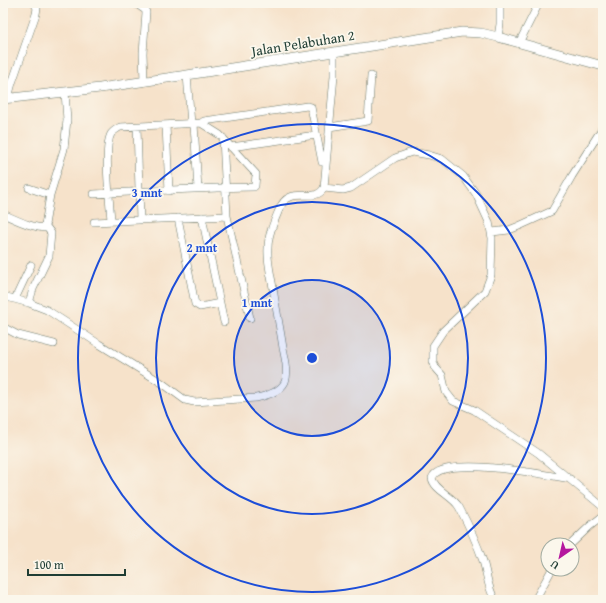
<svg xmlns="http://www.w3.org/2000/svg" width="606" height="603" viewBox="0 0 606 603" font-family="'Gentium Book Plus',serif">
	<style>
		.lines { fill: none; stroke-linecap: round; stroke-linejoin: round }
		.minor-casing { stroke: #6a7768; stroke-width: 8 }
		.secondary-casing { stroke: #6a7768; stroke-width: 10 }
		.minor { stroke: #fff; stroke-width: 7 }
		.secondary { stroke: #fff; stroke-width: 9 }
		.ring { fill: none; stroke: #1d4ed8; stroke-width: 2 }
		.labels { text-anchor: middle; stroke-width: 3.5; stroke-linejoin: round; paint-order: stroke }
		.street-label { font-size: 14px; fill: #1f3d34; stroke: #fbf7ec }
		.centre { fill: #1d4ed8; stroke: #fbf7ec; stroke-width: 2 }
		.ring-label { font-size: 12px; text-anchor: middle; font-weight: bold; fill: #1d4ed8; stroke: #fbf7ec; stroke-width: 3.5; stroke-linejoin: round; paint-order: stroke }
	</style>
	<rect width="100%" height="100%" fill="#fbf7ec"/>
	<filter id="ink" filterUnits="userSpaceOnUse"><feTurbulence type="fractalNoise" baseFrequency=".025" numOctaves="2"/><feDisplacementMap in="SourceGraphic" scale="8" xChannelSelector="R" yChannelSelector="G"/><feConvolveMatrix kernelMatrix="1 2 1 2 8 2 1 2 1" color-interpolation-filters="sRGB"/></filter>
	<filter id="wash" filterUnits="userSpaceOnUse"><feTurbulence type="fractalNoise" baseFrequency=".012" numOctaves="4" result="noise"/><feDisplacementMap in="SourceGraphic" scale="16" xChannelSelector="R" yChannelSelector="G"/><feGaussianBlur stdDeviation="0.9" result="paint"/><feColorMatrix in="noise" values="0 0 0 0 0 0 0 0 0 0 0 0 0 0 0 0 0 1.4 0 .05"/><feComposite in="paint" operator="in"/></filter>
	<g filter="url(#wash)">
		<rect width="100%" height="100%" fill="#f6e2ca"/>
	</g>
	<g filter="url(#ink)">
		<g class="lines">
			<defs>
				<path id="minor" d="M135 3 145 10 146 12 143 53 144 81
					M498 37 500 24V3
					M519 43 539 3
					M187 75 191 124
					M8 98 12 83 36 14 37 8 34 3
					M201 123 204 121 307 106 311 107 322 162
					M194 124 198 189
					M166 125 169 191
					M137 127 140 220
					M329 127 368 121 371 76
					M231 147 316 135
					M29 188 50 195 64 149 67 120 65 92
					M324 188 343 190 351 188 395 158 412 152 429 155 442 159 463 176 476 194 489 222 492 238 491 275 485 291 443 331 433 346V361L435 367 442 375 446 392 453 401 474 410 538 453 603 507
					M94 194C147 191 200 188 254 187L255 186 256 174 220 135 201 123 120 127C117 129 113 131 111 134 103 148 110 203 111 221
					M3 214C17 220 32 228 47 228
					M227 216 250 318
					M202 217 224 322
					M178 218 195 304 200 307 220 303
					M94 222 227 216 223 138
					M492 232 509 230 519 226 552 211 572 176 603 127
					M3 296 29 303 47 310 99 344 162 383 185 400 194 402 256 398C266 396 280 392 285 382 289 372 285 358 283 348 280 328 276 308 273 288 271 275 267 262 268 248 268 235 274 222 279 210 289 183 315 205 324 188L334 76V52
					M15 299 31 265
					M29 303 33 289 49 256 51 233 45 225 50 195
					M3 327 18 335 54 344
					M570 545 590 526 603 516
					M495 600C488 589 487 574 483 561 477 543 468 524 459 507 453 496 434 490 432 478 440 454 548 475 570 479
					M535 600 552 569"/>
				<path id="secondary" d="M3 99 100 88 187 75 462 32 481 33 498 37 603 66"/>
			</defs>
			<use href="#minor" class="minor-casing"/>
			<use href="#secondary" class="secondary-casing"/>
			<use href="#minor" class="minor"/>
			<use href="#secondary" class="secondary"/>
		</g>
	</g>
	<circle cx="312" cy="358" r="78" fill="#1d4ed8" fill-opacity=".12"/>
	<g class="ring">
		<circle cx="312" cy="358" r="78"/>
		<circle cx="312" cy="358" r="156"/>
		<circle cx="312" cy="358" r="234"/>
	</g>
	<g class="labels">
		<g class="street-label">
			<text transform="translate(303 43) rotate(-9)" y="5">Jalan Pelabuhan 2</text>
		</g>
	</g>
	<circle cx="312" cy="358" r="6" class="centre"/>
	<g class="ring-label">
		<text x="147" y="197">3 mnt</text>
		<text x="202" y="252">2 mnt</text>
		<text x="257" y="307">1 mnt</text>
	</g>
	<rect width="606" height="603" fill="none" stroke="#fbf7ec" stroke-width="16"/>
	<g transform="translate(560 557) rotate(214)"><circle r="19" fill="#fbf7ec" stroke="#a3ada2"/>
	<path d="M0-3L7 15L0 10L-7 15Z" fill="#b5179e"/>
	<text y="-6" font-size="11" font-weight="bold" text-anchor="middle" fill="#1f3d34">U</text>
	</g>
	<path d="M28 569v6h97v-6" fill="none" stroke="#1f3d34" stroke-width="2"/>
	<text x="34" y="569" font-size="12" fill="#1f3d34" stroke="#fbf7ec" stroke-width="3" paint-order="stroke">100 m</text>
</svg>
